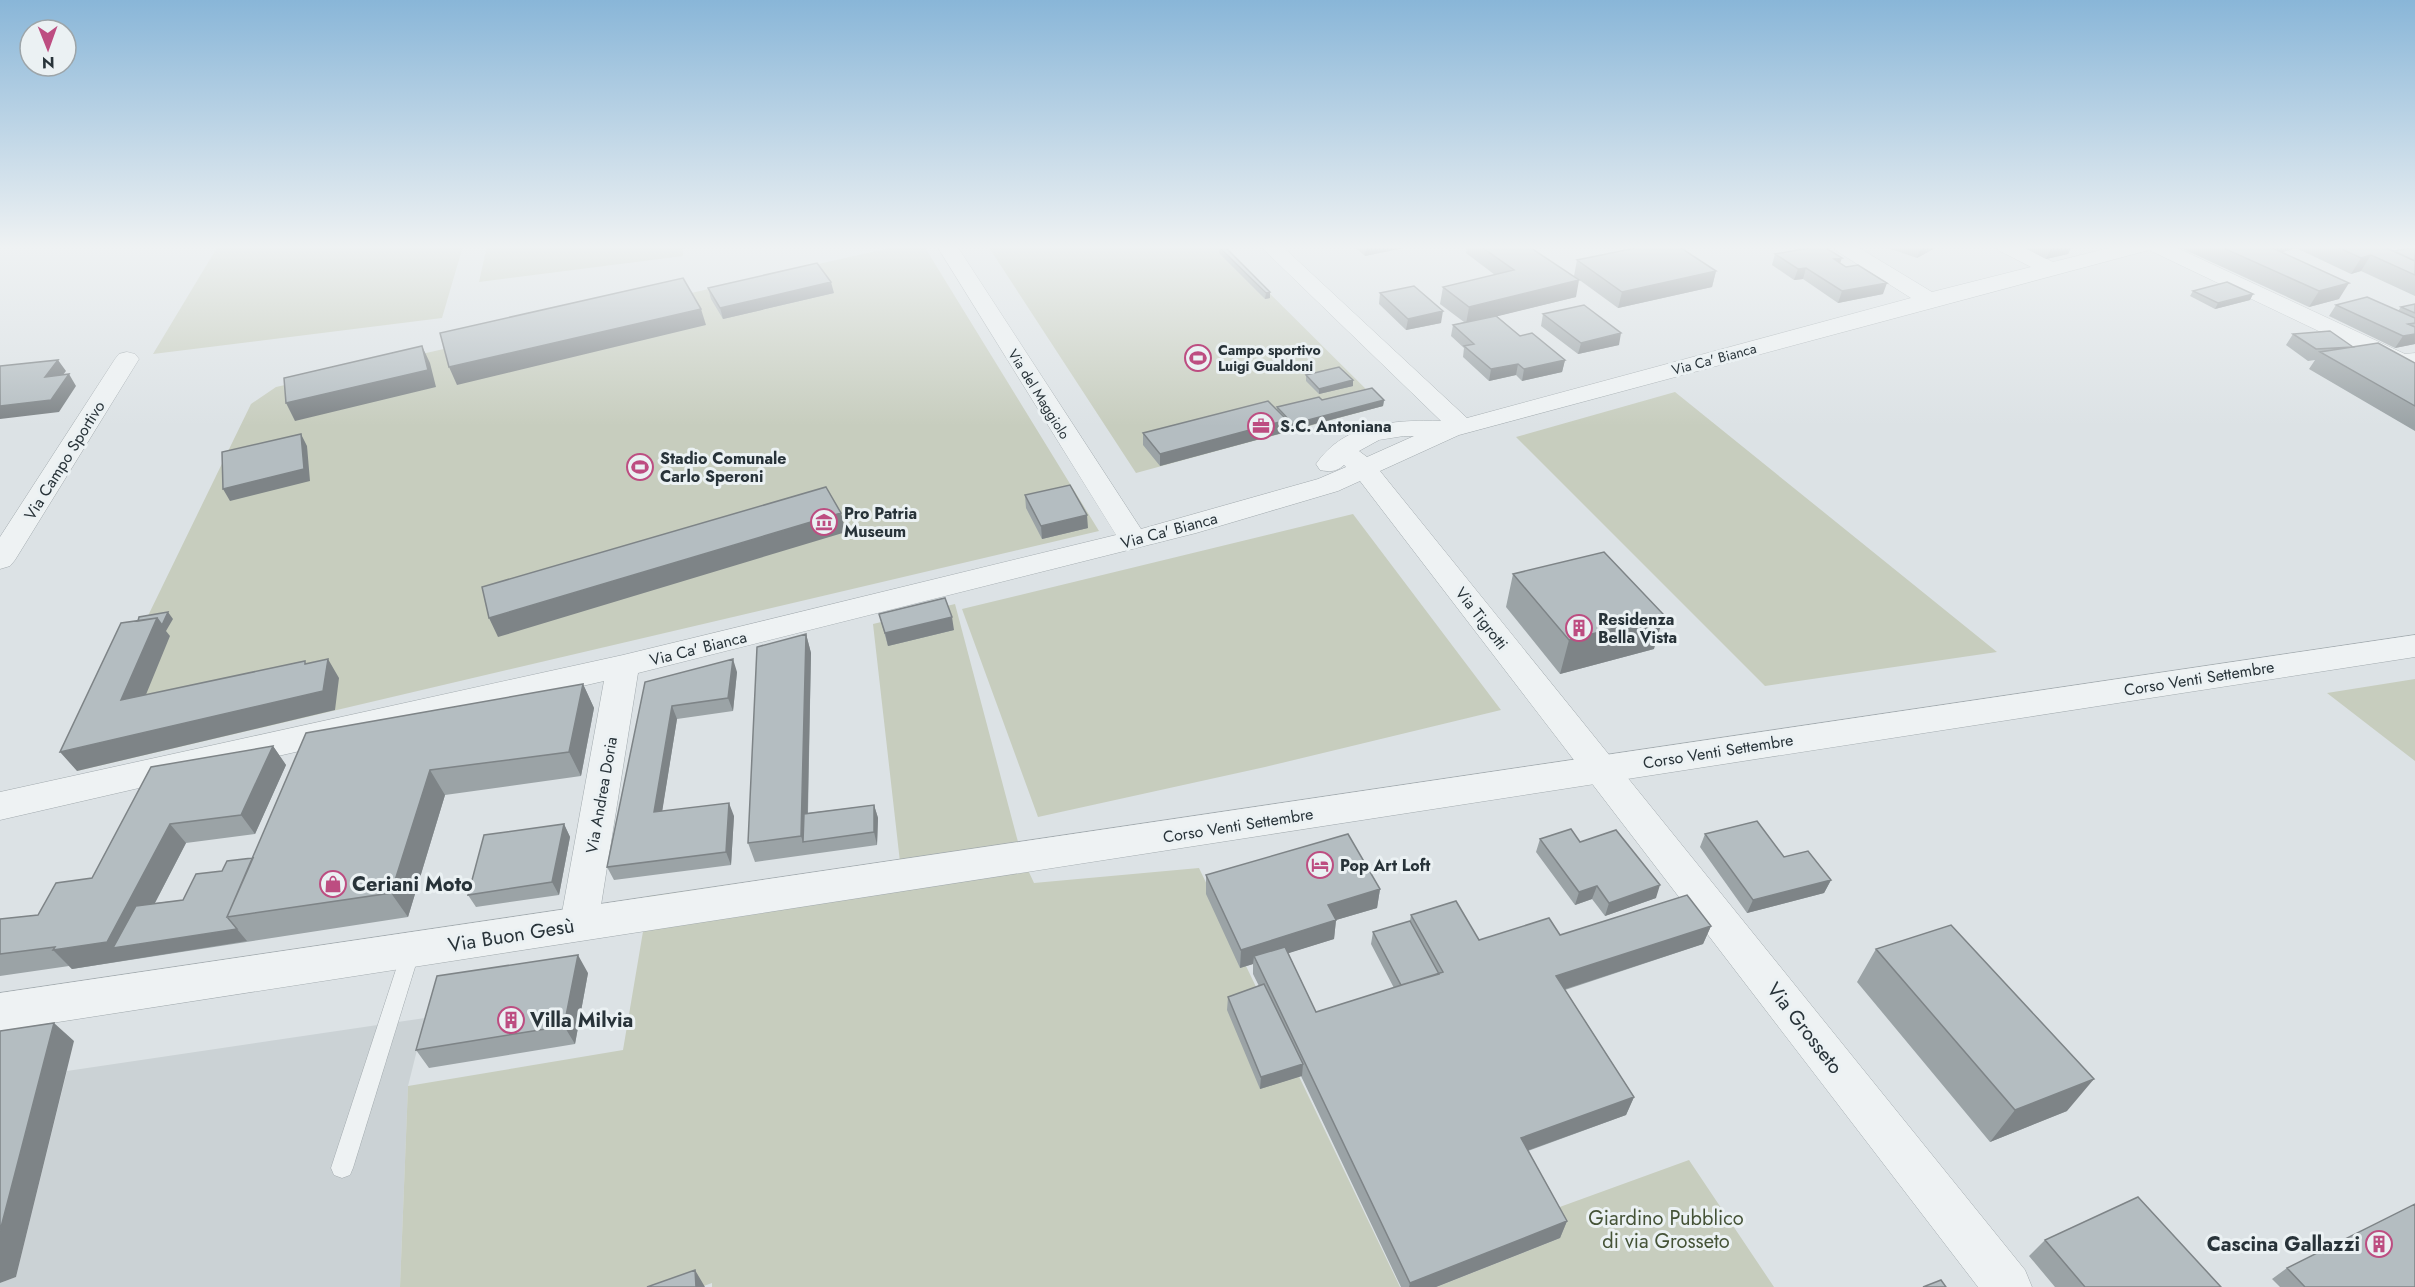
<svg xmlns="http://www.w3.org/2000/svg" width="2415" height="1287" viewBox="0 0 2415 1287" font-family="Jost,sans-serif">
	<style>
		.built { fill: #cbd2d5 }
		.green { fill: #c7cdbe }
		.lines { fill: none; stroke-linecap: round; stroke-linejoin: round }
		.service-casing { stroke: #a2aaae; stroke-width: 1 }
		.minor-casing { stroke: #a2aaae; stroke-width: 1 }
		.tertiary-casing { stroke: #a2aaae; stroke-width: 1 }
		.service { fill: #eef2f3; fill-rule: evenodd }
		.minor { fill: #eef2f3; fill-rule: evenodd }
		.tertiary { fill: #eef2f3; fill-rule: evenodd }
		.wall { fill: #9ba3a6 }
		.shaded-wall { fill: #7e8487 }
		.building { fill: #b4bdc1; stroke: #7e8487; stroke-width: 1.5 }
		.labels { text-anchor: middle; stroke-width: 6; stroke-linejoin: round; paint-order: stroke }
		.far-poi-label { font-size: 14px; font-weight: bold; fill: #283339; stroke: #ebf1f3; text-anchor: start }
		.far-street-label { font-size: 14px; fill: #283339; stroke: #ebf1f3 }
		.poi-label { font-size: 16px; font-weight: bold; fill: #283339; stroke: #ebf1f3; text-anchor: start }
		.street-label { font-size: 16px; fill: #283339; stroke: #ebf1f3 }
		.near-poi-label { font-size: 20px; font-weight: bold; fill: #283339; stroke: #ebf1f3; text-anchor: start }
		.near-street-label { font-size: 20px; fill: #283339; stroke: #ebf1f3 }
		.near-park-label { font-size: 20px; fill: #455337; stroke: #ebf1f3 }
	</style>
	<rect width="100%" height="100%" fill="#dce2e5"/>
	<path class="built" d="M425 1018 408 1086 400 1287H0V1283L16 1277 67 1071Z"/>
	<path class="green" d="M218 246H463L442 318 153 354Z
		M487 246H683V256L479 282Z
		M898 246H924L1099 531 77 771 144 624 251 404 276 387Z
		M988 246H1222L1383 406 1136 473Z
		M1675 392 1997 652 1765 686 1516 437Z
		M1353 514 1501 710 1265 767 1038 817 962 609Z
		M955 604 1022 857 1034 883 1199 868 1400 1287H712V1283L701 1287H400L408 1086 623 1050 649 896 900 862 873 624Z
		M2415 679V761L2327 693Z
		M1689 1160 1774 1287H1436L1560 1238 1546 1212Z"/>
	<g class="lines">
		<defs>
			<path id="service" d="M411 943 418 945 420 951 353 1168 350 1175 342 1178 334 1175 331 1168 402 951 404 945Z"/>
			<path id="minor" d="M937 246H957L1141 529 1318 479 1346 467 1344 465C1336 472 1330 472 1320 470L1316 464C1345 422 1395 420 1441 421L1260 246H1282L1467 418 1911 298 1835 250 1832 246H1856L1932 292 2031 267 1998 250 1995 246H2021L2053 262 2117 246H2173L2405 354 2415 353V367L2402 369 2394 367 2149 250 1459 435 1380 471 2025 1270 2032 1287H1978L1360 481 1338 491 1196 533 638 673 598 924 593 935 579 940 565 935 560 924 604 681 0 820V792L623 655 1116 535ZM1404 436H1414L1367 457 1359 451 1379 440Z
				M127 352 135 354 139 359 15 560 10 566 0 569V537L115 359 119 354Z"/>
			<path id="tertiary" d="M2415 635V657L0 1031V993Z"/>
		</defs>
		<use href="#service" class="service-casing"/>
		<use href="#minor" class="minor-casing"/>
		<use href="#tertiary" class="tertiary-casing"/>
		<use href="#service" class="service"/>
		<use href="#minor" class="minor"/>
		<use href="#tertiary" class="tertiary"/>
	</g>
	<path class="wall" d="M1353 246H1413L1365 256Z
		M1467 246H1528L1576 297 1497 316 1520 336 1565 360 1562 372 1522 381 1516 375 1489 381 1463 357 1464 348 1451 336 1453 325 1464 322 1440 304 1443 287 1495 275 1466 253Z
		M1882 246H1939L1917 258Z
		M2021 246H2072L2068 254 2046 259Z
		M2183 246H2382L2394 251 2415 247V296L2361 271 2351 274 2296 248 2282 252 2339 299 2309 307 2181 248Z
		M1219 247 1270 298 1265 299 1219 253Z
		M1775 254 1840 263 1883 294 1838 303 1803 279 1794 280 1772 265Z
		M1577 260 1716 271 1712 287 1618 308 1574 276Z
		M708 288 834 293 723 319 711 299Z
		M2193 291 2253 294 2250 300 2215 309 2190 296Z
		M1380 293 1441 323 1406 330 1379 304Z
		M2415 304V344L2395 348 2329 316 2336 305 2398 311 2401 307Z
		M1543 314 1619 345 1578 354 1541 326Z
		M2293 334 2353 347 2415 363V431L2309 369 2315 360 2308 361 2286 345Z
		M1306 375 1353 386 1319 394 1306 381Z
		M1322 400H1384L1383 406 1292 430 1286 424V432L1160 466 1143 445V433L1277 410V407Z
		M1025 495 1088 528 1042 539 1026 508Z
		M1513 574 1654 649 1560 674 1506 607Z
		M879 614 954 630 888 646Z
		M806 634 811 653 808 813 874 805 878 818 877 845 755 862 748 843Z
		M737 672 733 711 677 719 662 811 734 816 731 865 614 880 607 867 645 682Z
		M583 684 594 708 581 776 445 795 408 917 72 969 69 966 0 976V919L38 915 92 878 273 746 286 765 255 834 186 843 155 903 183 900 222 871 253 858Z
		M564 824 570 837 559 895 476 907 468 895Z
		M1705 834 1784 857 1831 880 1824 893 1747 913 1700 847Z
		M1540 839 1580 842 1656 898 1605 916 1592 899 1575 905 1536 852Z
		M1206 875 1380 889 1377 908 1336 920 1334 939 1288 953 1316 1012 1394 988 1371 944 1373 932 1410 921 1411 915 1479 940 1711 926 1703 944 1565 990 1634 1097 1626 1115 1528 1151 1567 1221 1560 1238 1436 1287H1401L1301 1076 1260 1089 1227 1010 1228 997 1259 986 1253 974V964L1240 968 1206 894Z
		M1876 949 2067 1111 1990 1142 1857 982Z
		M588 973 575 1044 429 1068 416 1050Z
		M2045 1240 2221 1287H2055L2029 1256Z
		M2287 1268 2415 1287H2280L2272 1279Z"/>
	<path class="shaded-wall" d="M1366 246H1413L1365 256Z
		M1924 246H1939L1917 258 1921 247Z
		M2052 246H2072L2068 254 2046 259Z
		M2265 246H2297L2296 248 2256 261Z
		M2371 255 2361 271 2351 274 2361 258Z
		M1842 258 1838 269 1834 259Z
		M1806 268 1803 279 1794 280 1798 269Z
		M1716 271 1712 287 1618 308 1622 292Z
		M1579 280 1576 297 1466 324 1469 307Z
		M831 282 834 293 723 319 720 308Z
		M1887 283 1883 294 1838 303 1842 291Z
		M2349 283 2339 299 2309 307 2319 291Z
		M1270 292V298L1265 299 1266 293Z
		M2253 294 2250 300 2215 309 2218 303Z
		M701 309 706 325 457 385 449 367Z
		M1443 311 1441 323 1406 330 1408 319Z
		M1621 333 1619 345 1578 354 1581 343Z
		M2415 334V344L2395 348 2403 336Z
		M422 346 430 363 436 387 295 421 286 403Z
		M58 360 66 371 52 389 45 377Z
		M1565 360 1562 372 1522 381 1524 369Z
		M1518 364 1516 375 1489 381 1491 369Z
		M69 374 76 386 59 412 0 419V406Z
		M1353 380V386L1319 394V389Z
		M1384 400 1383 406 1292 430 1293 424Z
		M1287 420 1286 432 1160 466V454Z
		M301 434 307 446 310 481 230 501 223 489Z
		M841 513 846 532 498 637 489 618Z
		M1087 515 1088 528 1042 539 1041 526Z
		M168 612 173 619 166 631 170 636 136 719 121 700 157 618Z
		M1664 615 1654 649 1560 674 1569 640Z
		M952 617 954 630 888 646 885 633Z
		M806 634 811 653 807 841 803 842 801 836Z
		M328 659 339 678 335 710 77 771 60 752Z
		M733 659 737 672 733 711 728 698Z
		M583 684 594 708 581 776 569 752Z
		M672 706 677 719 660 825 654 812Z
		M273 746 286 765 255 834 241 815Z
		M430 770 445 795 408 917 391 893Z
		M729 803 734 816 731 865 726 852Z
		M874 805 878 818 877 845 874 832Z
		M170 824 186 843 133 945 237 929 247 941 72 969 53 950Z
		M564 824 570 837 559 895 552 882Z
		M1831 880 1824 893 1747 913 1753 900Z
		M1660 885 1656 898 1605 916 1609 903Z
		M1597 886 1592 899 1575 905 1579 892Z
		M1380 889 1377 908 1336 920 1334 939 1257 963 1254 956 1253 964 1240 968 1241 950 1328 905Z
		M1711 926 1703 944 1550 994 1556 976Z
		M578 955 588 973 575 1044 564 1026Z
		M54 1023 74 1041 16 1277 0 1283V1231Z
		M1303 1064 1302 1076 1260 1089 1261 1077Z
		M2094 1079 2067 1111 1990 1142 2015 1110Z
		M1634 1097 1626 1115 1515 1155 1521 1138Z
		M1567 1221 1560 1238 1436 1287H1409L1410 1283Z
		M695 1270 705 1287H696Z"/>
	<path class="building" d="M1224 246 1270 292 1266 293 1219 247Z
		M1480 246H1528L1579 280 1469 307 1443 287 1514 270Z
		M1645 246H1678L1716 271 1622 292 1577 260Z
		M1820 246H1823L1842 258 1834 259 1846 267 1858 265 1887 283 1842 291 1806 268 1798 269 1775 254Z
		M2219 246H2268L2349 283 2319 291Z
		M2335 246H2382L2415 261V275L2371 255 2361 258Z
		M2415 247V261L2394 251Z
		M817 263 831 282 720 308 708 288Z
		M683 278 701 309 449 367 440 333Z
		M2227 282 2253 294 2218 303 2193 291Z
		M1414 286 1443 311 1408 319 1380 293Z
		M2367 297 2415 318V323L2408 324 2415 327V334L2403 336 2336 305Z
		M2415 304V313L2401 307Z
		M1584 305 1621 333 1581 343 1543 314Z
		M1496 316 1520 336 1532 333 1565 360 1524 369 1518 364 1491 369 1464 346 1474 344 1453 325Z
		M2330 331 2353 347 2316 349 2293 334Z
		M2378 343 2415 363V406L2320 352Z
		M422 346 428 370 286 403 284 378Z
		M58 360 45 377 69 374 51 400 0 406V366Z
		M1339 367 1353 380 1319 389 1306 375Z
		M1372 388 1384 400 1293 424 1277 407 1319 397 1322 400Z
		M1268 401 1287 420 1160 454 1143 433Z
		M301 434 304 469 223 489 222 452Z
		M1070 485 1087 515 1041 526 1025 495Z
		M826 487 841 513 489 618 482 587Z
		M1604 552 1664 615 1569 640 1513 574Z
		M945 598 952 617 885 633 879 614Z
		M168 612 162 625 157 618 138 621 139 617Z
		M157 618 121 700 305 661V664L328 659 323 691 60 752 121 623Z
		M806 634 801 836 748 843 757 647Z
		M733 659 728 698 672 706 654 812 729 803 726 852 607 867 645 682Z
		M583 684 569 752 430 770 391 893 227 917 306 733Z
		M273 746 241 815 170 824 107 942 53 950 55 947 0 954V919L38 915 56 883 92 878 151 767Z
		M874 805V832L803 842 804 814Z
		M1757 821 1784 857 1808 851 1831 880 1753 900 1705 834Z
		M564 824 552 882 468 895 484 835Z
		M1571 829 1580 842 1616 830 1660 885 1609 903 1597 886 1579 892 1540 839Z
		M1348 834 1380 889 1328 905 1336 920 1241 950 1206 875Z
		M253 858 227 917 237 929 113 948 136 906 183 900 196 874 222 871 227 861Z
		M1687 895 1711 926 1556 976 1634 1097 1521 1138 1567 1221 1410 1283 1254 956 1285 947 1316 1012 1443 972 1411 915 1456 901 1479 940 1549 918 1560 935Z
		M1410 921 1439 974 1401 985 1373 932Z
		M1951 925 2094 1079 2015 1110 1876 949Z
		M578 955 564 1026 416 1050 437 976Z
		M1264 984 1303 1064 1261 1077 1228 997Z
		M54 1023 0 1231V1031Z
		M2138 1197 2221 1287H2085L2045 1240Z
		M2415 1204V1287H2305L2287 1268Z
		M695 1270 696 1287H647Z
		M1941 1280 1946 1287H1923Z"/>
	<linearGradient id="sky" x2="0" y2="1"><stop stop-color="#89b6d8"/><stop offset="0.58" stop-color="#eff2f3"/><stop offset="1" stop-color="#eff2f3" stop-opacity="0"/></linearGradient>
	<rect width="2415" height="426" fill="url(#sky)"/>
	<defs>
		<symbol id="stadium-ring" viewBox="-11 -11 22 22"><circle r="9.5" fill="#ebf1f3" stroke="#bd4d81" stroke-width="1.5"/><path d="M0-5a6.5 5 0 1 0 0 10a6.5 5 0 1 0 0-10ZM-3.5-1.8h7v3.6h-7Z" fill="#bd4d81"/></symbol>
		<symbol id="office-ring" viewBox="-11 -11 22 22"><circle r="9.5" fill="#ebf1f3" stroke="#bd4d81" stroke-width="1.5"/><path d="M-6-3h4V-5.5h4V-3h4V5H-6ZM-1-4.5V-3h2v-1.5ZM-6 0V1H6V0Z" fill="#bd4d81"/></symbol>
		<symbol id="museum-ring" viewBox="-11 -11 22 22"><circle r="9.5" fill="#ebf1f3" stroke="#bd4d81" stroke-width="1.5"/><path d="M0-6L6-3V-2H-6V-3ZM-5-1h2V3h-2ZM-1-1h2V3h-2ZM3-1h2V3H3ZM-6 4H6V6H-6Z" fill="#bd4d81"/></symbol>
		<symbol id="building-ring" viewBox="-11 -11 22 22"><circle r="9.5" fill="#ebf1f3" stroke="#bd4d81" stroke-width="1.5"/><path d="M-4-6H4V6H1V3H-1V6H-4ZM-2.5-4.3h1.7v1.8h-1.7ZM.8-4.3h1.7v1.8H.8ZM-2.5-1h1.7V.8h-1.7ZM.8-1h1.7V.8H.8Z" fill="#bd4d81"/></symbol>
		<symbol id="hotel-ring" viewBox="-11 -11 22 22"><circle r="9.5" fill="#ebf1f3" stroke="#bd4d81" stroke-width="1.5"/><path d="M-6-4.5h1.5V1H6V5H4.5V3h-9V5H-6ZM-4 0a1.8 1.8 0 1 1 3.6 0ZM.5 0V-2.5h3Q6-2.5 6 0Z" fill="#bd4d81"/></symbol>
		<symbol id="shop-ring" viewBox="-11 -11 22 22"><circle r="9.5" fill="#ebf1f3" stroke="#bd4d81" stroke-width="1.5"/><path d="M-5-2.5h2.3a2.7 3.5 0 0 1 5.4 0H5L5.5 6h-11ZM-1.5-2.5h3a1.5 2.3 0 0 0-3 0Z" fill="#bd4d81"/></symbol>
	</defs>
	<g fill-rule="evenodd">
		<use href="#stadium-ring" x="1183" y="343" width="30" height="30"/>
		<use href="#office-ring" x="1246" y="411" width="30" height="30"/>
		<use href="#stadium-ring" x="625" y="452" width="30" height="30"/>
		<use href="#museum-ring" x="809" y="507" width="30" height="30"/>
		<use href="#building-ring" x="1564" y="613" width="30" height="30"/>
		<use href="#hotel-ring" x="1305" y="850" width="30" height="30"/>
		<use href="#shop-ring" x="318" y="869" width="30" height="30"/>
		<use href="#building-ring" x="496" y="1005" width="30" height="30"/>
		<use href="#building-ring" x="2364" y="1229" width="30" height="30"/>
	</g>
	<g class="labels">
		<g class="far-poi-label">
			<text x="1218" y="355">Campo sportivo<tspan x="1218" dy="16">Luigi Gualdoni</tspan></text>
		</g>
		<g class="far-street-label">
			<text transform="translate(1714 359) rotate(-15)" y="5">Via Ca' Bianca</text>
			<text transform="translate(1039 394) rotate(58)" y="5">Via del Maggiolo</text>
		</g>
		<g class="poi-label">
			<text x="1280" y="432">S.C. Antoniana</text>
			<text x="660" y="464">Stadio Comunale<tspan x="660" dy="18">Carlo Speroni</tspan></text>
			<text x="844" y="519">Pro Patria<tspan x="844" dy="18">Museum</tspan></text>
			<text x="1598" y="625">Residenza<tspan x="1598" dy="18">Bella Vista</tspan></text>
			<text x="1340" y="871">Pop Art Loft</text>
		</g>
		<g class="street-label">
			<text transform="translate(64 460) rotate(-58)" y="6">Via Campo Sportivo</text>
			<text transform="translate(1169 530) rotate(-15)" y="6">Via Ca' Bianca</text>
			<text transform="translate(1482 618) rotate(52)" y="6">Via Tigrotti</text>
			<text transform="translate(698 648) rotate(-14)" y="6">Via Ca' Bianca</text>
			<text transform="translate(2199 678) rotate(-9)" y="6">Corso Venti Settembre</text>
			<text transform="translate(1718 751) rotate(-9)" y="6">Corso Venti Settembre</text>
			<text transform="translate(601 795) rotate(-80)" y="6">Via Andrea Doria</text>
			<text transform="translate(1238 825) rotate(-9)" y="6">Corso Venti Settembre</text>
		</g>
		<g class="near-poi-label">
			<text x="352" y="891">Ceriani Moto</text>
			<text x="530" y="1027">Villa Milvia</text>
			<text x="2360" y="1251" text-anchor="end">Cascina Gallazzi</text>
		</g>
		<g class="near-street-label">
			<text transform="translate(511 935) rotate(-9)" y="7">Via Buon Gesù</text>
			<text transform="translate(1805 1028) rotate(52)" y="7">Via Grosseto</text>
		</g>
		<g class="near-park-label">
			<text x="1666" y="1225">Giardino Pubblico<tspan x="1666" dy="23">di via Grosseto</tspan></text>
		</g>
	</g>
	<g transform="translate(48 48) rotate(179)"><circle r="28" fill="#ebf1f3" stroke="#9da5a9" stroke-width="1.5"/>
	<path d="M0-4.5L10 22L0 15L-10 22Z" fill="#bd4d81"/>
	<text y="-9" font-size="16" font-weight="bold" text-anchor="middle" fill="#283339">N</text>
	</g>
</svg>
